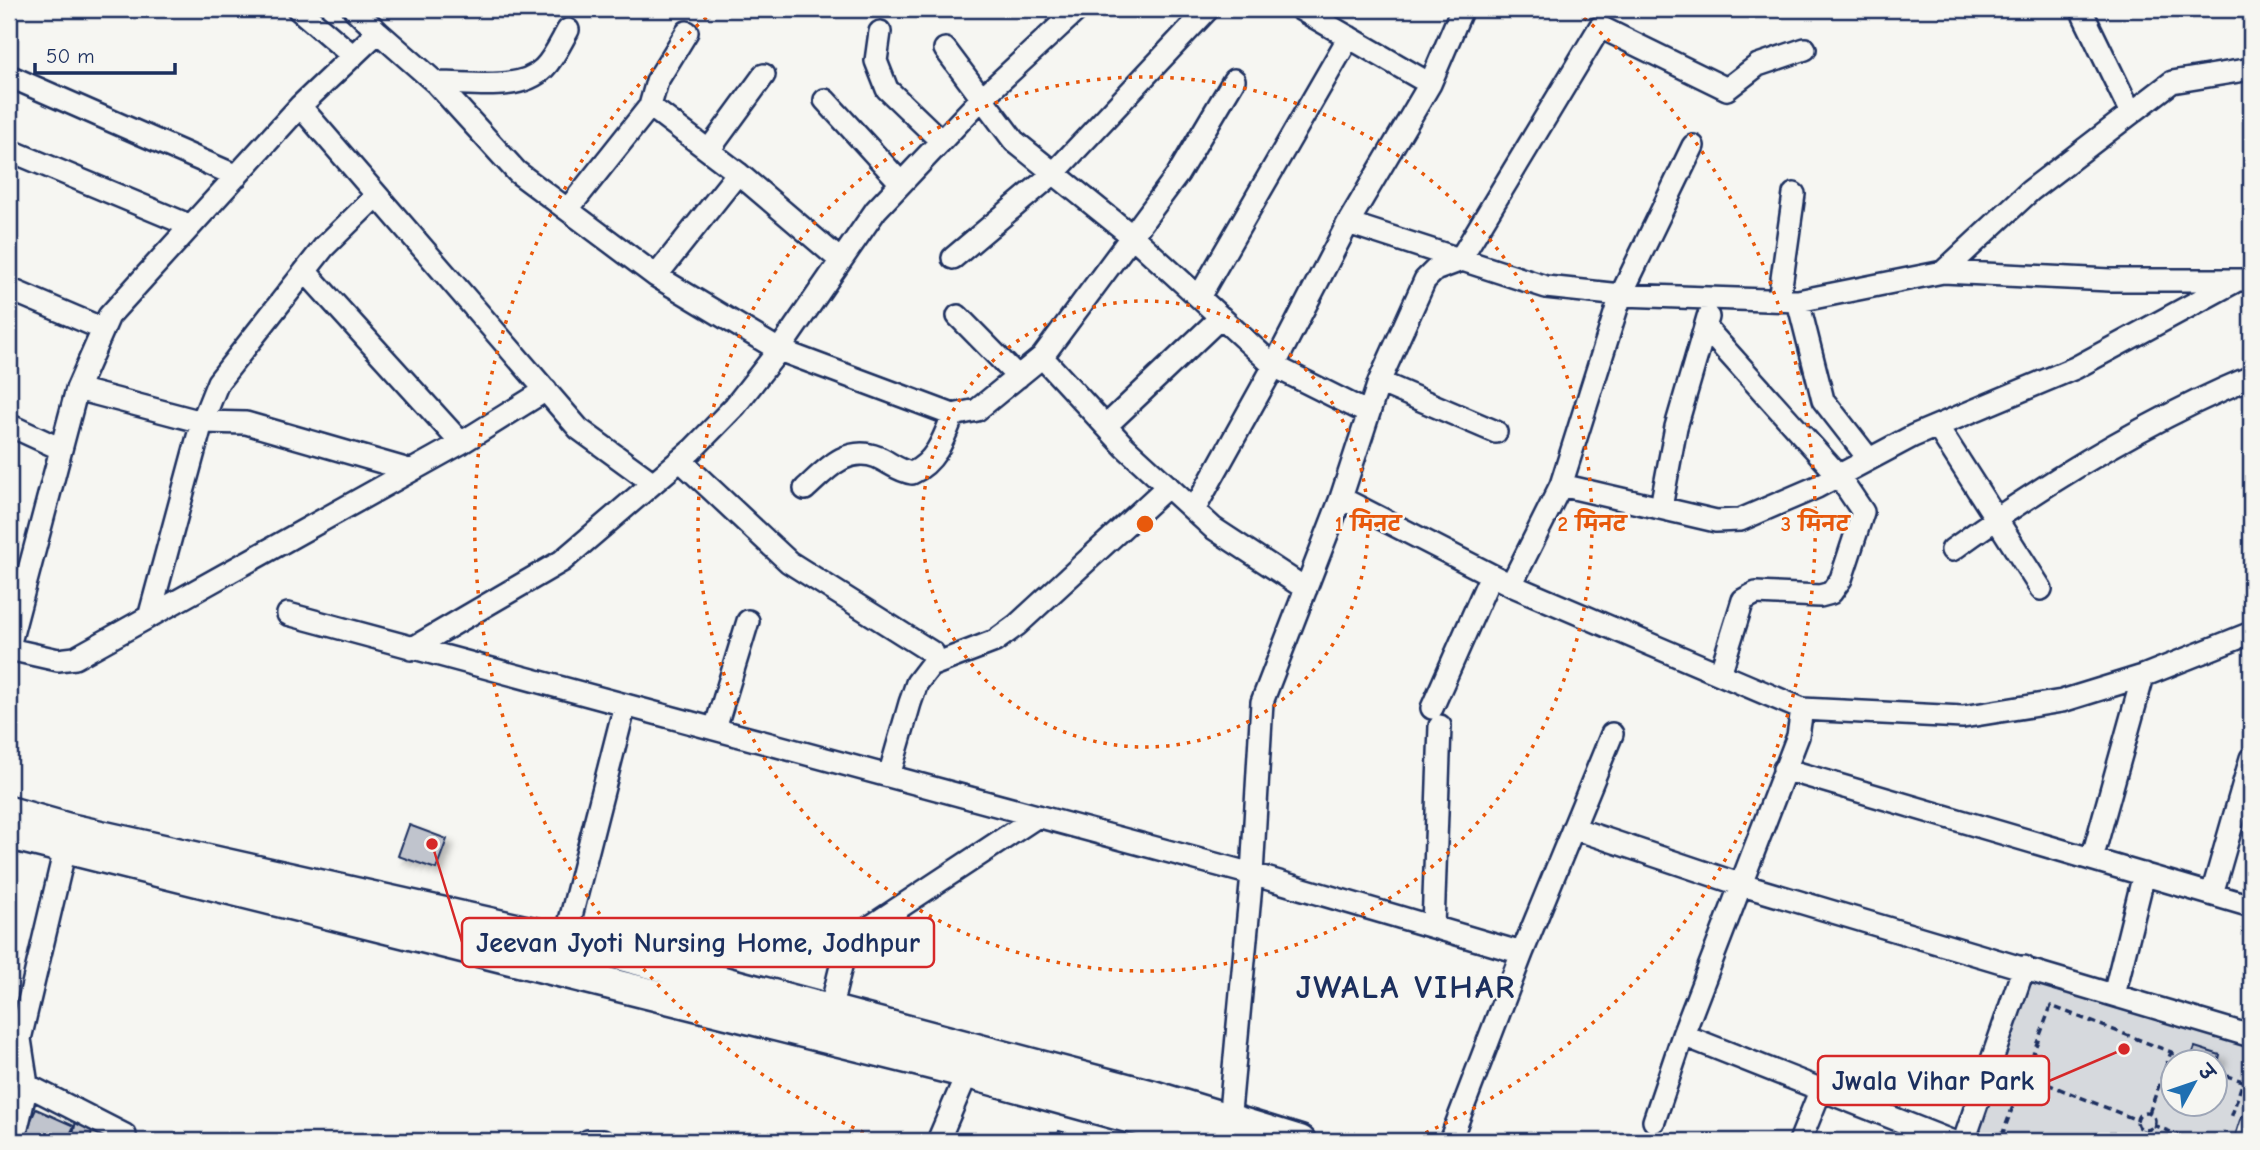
<svg xmlns="http://www.w3.org/2000/svg" width="2260" height="1150" viewBox="0 0 2260 1150" font-family="'Comic Neue','Playpen Sans Deva',sans-serif">
	<style>
		.green { fill: #d6d9dd; stroke: #78849e; stroke-width: 2; fill-rule: evenodd }
		.building { fill: #c0c4cd; stroke: #1b2f5e; stroke-width: 2; filter: url(#shadow) }
		.lines { fill: none; stroke-linecap: round; stroke-linejoin: round }
		.minor-casing { stroke: #1b2f5e; stroke-width: 26 }
		.secondary-casing { stroke: #1b2f5e; stroke-width: 35 }
		.path { stroke: #1b2f5e; stroke-width: 3.5; stroke-dasharray: 7 5; stroke-linecap: butt }
		.minor { stroke: #f6f6f2; stroke-width: 21 }
		.secondary { stroke: #f6f6f2; stroke-width: 30 }
		.ring { fill: none; stroke: #e8590c; stroke-width: 3.5; stroke-dasharray: 3.5 7 }
		.labels { text-anchor: middle; stroke-width: 5; stroke-linejoin: round; paint-order: stroke }
		.district-label { font-size: 33px; font-weight: bold; letter-spacing: 2px; fill: #1b2f5e; stroke: #f6f6f2 }
		.centre { fill: #e8590c; stroke: #f6f6f2; stroke-width: 3.5 }
		.ring-label { font-size: 21px; text-anchor: middle; font-weight: bold; fill: #e8590c; stroke: #f6f6f2; stroke-width: 5; stroke-linejoin: round; paint-order: stroke }
		.leader { fill: none; stroke: #d62828; stroke-width: 2.5 }
		.callout-dot { fill: #d62828; stroke: #f6f6f2; stroke-width: 2.5 }
		.callout { fill: #f6f6f2; stroke: #d62828; stroke-width: 2.5 }
		.callout-label { font-size: 28px; text-anchor: middle; font-weight: bold; fill: #1b2f5e }
	</style>
	<defs>
		<filter id="shadow"><feDropShadow dx="6" dy="6" stdDeviation="3.5" flood-color="#0004"/></filter>
	</defs>
	<rect width="100%" height="100%" fill="#f6f6f2"/>
	<filter id="ink" filterUnits="userSpaceOnUse"><feTurbulence type="fractalNoise" baseFrequency=".0143" numOctaves="2"/><feDisplacementMap in="SourceGraphic" scale="14" xChannelSelector="R" yChannelSelector="G"/><feConvolveMatrix kernelMatrix="1 2 1 2 8 2 1 2 1" color-interpolation-filters="sRGB"/></filter>
	<g filter="url(#ink)">
		<path class="green" d="M2024 967 2251 1036V1125L2246 1141H1964ZM2172 1062H2214V1104H2172Z"/>
		<path class="building" d="M409 825 447 839 436 869 398 856Z
			M2195 1047 2220 1055 2217 1066 2214 1062 2191 1058Z
			M36 1109 74 1126 67 1141H44L25 1133Z
			M76 1121 93 1126 90 1140 73 1135Z
			M1059 1131 1095 1141H1056Z"/>
		<g class="lines">
			<defs>
				<path id="minor" d="M298 9 353 56
					M354 9 378 32
					M1300 9 1430 84 1348 223 1546 287 1621 295 1798 301 1943 272 2110 280H2251
					M2084 16 2131 113
					M880 32 876 61 887 89 941 141
					M945 49 1014 141 1132 236 1274 366 1368 413
					M9 76 237 176
					M1234 80 1178 174 1042 357 1125 447 1213 528 1306 589
					M436 83C467 82 520 93 544 68 554 58 561 42 568 30
					M1430 84 1462 9
					M825 100 901 183
					M300 106 579 429 653 483
					M650 106 657 81 687 32
					M1693 146 1621 295 1561 485 1716 521 1740 520 1817 487 1913 436 2075 368 2234 282
					M9 150 191 226
					M709 150 764 75
					M568 209 650 106 738 173 840 260
					M953 258 1054 173 1208 9
					M305 271 461 443
					M1943 272 2030 191 2172 82 2251 69
					M656 276 738 173
					M9 289 103 329
					M1199 297 1349 37
					M1779 300 1794 194
					M1798 301 1823 400 1869 459
					M958 316 1018 377
					M1705 327 1838 475 1863 512 1841 579 1831 593 1820 596 1756 593 1743 600 1720 674
					M1379 382 1496 432
					M77 389 202 422 246 423 409 470
					M9 425 61 449
					M1107 425 1221 317
					M1937 426 2041 589
					M680 460 789 562 933 653
					M805 489C825 471 846 445 877 457 889 462 898 471 912 473 936 462 944 438 953 415
					M1341 498 1511 585 1561 485
					M1661 507 1676 427 1708 317
					M1194 510 1274 366 1348 223
					M1952 550C2046 482 2144 422 2251 377
					M1511 585 1802 709
					M150 614 202 422 218 382 324 247 376 196
					M288 614 1252 874 1522 953
					M9 646 77 389 109 316 300 106 378 32 436 83 517 172 656 276 779 350 953 415 977 410 1042 357
					M9 649 58 660 75 658 461 443 546 390
					M411 649 562 561 692 450 735 406 779 350 876 210 982 98 1078 9
					M1432 708 1491 575
					M715 729 748 621
					M1784 769 2251 906
					M889 776 910 703 917 683 930 666 995 641 1017 625 1168 486
					M1573 828 1742 885 2251 1036
					M2092 859 2143 676
					M2212 894 2251 758
					M1433 927 1440 726
					M565 940 625 705
					M2114 995 2144 874
					M830 1011 847 942 1038 816
					M1683 1035 1951 1141
					M27 1085 20 1039 65 849
					M1654 1121 1683 1035 1798 736 1802 709 1963 717 2062 701 2143 676 2251 633
					M1228 1133 1252 874 1262 702 1341 498 1379 382 1425 280 1435 270 1459 261 1600 27 1727 89 1758 65 1805 49
					M14 1141 27 1085 125 1135 123 1141
					M588 1141H603
					M938 1141 972 1062
					M1450 1141 1522 953 1612 734
					M1800 1141 1821 1089
					M1964 1141 2024 967
					M2246 1141 2251 1125"/>
				<path id="secondary" d="M9 812 69 829 565 940 1153 1096 1300 1141
					M9 834 968 1073 1215 1141"/>
			</defs>
			<use href="#minor" class="minor-casing"/>
			<use href="#secondary" class="secondary-casing"/>
			<path class="path" d="M2214 1072 2243 1081 2231 1118
				M2025 1075 2137 1120
				M2137 1121a9 9 0 1 1 18 0a9 9 0 1 1-18 0Z
				M2149 1113 2171 1052
				M2153 1125 2194 1141
				M2010 1141 2001 1138 2051 1006 2171 1052 2185 1062
				M2139 1141 2143 1129"/>
			<use href="#minor" class="minor"/>
			<use href="#secondary" class="secondary"/>
		</g>
	</g>
	<g class="ring">
		<circle cx="1145" cy="524" r="223"/>
		<circle cx="1145" cy="524" r="447"/>
		<path d="M883 1141A670 670 0 0 1 714 11M1576 11A670 670 0 0 1 1407 1141"/>
	</g>
	<g class="labels">
		<g class="district-label">
			<text x="1406" y="998">JWALA VIHAR</text>
		</g>
	</g>
	<circle cx="1145" cy="524" r="10" class="centre"/>
	<g class="ring-label">
		<text x="1368" y="531">1 मिनट</text>
		<text x="1592" y="531">2 मिनट</text>
		<text x="1815" y="531">3 मिनट</text>
	</g>
	<path class="leader" d="M432 844L462 942M2124 1049L2049 1081"/>
	<g class="callout-dot">
		<circle cx="432" cy="844" r="7"/>
		<circle cx="2124" cy="1049" r="7"/>
	</g>
	<g class="callout">
		<rect x="462" y="918" width="472" height="49" rx="7"/>
		<rect x="1818" y="1056" width="231" height="49" rx="7"/>
	</g>
	<g class="callout-label">
		<text x="698" y="952">Jeevan Jyoti Nursing Home, Jodhpur</text>
		<text x="1933" y="1090">Jwala Vihar Park</text>
	</g>
	<rect width="2260" height="1150" fill="none" stroke="#f6f6f2" stroke-width="35"/>
	<rect x="18" y="18" width="2225" height="1115" fill="none" stroke="#1b2f5e" stroke-width="2.5" filter="url(#ink)"/>
	<g transform="translate(2194 1083) rotate(50)"><circle r="33" fill="#f6f6f2" stroke="#9ea6b7" stroke-width="2"/>
	<path d="M0-5L12 26L0 18L-12 26Z" fill="#1f6fb2"/>
	<text y="-10" font-size="19" font-weight="bold" text-anchor="middle" fill="#1b2f5e">उ</text>
	</g>
	<path d="M35 63v10h140v-10" fill="none" stroke="#1b2f5e" stroke-width="3.5"/>
	<text x="46" y="63" font-size="21" fill="#1b2f5e" stroke="#f6f6f2" stroke-width="5" paint-order="stroke">50 m</text>
</svg>
